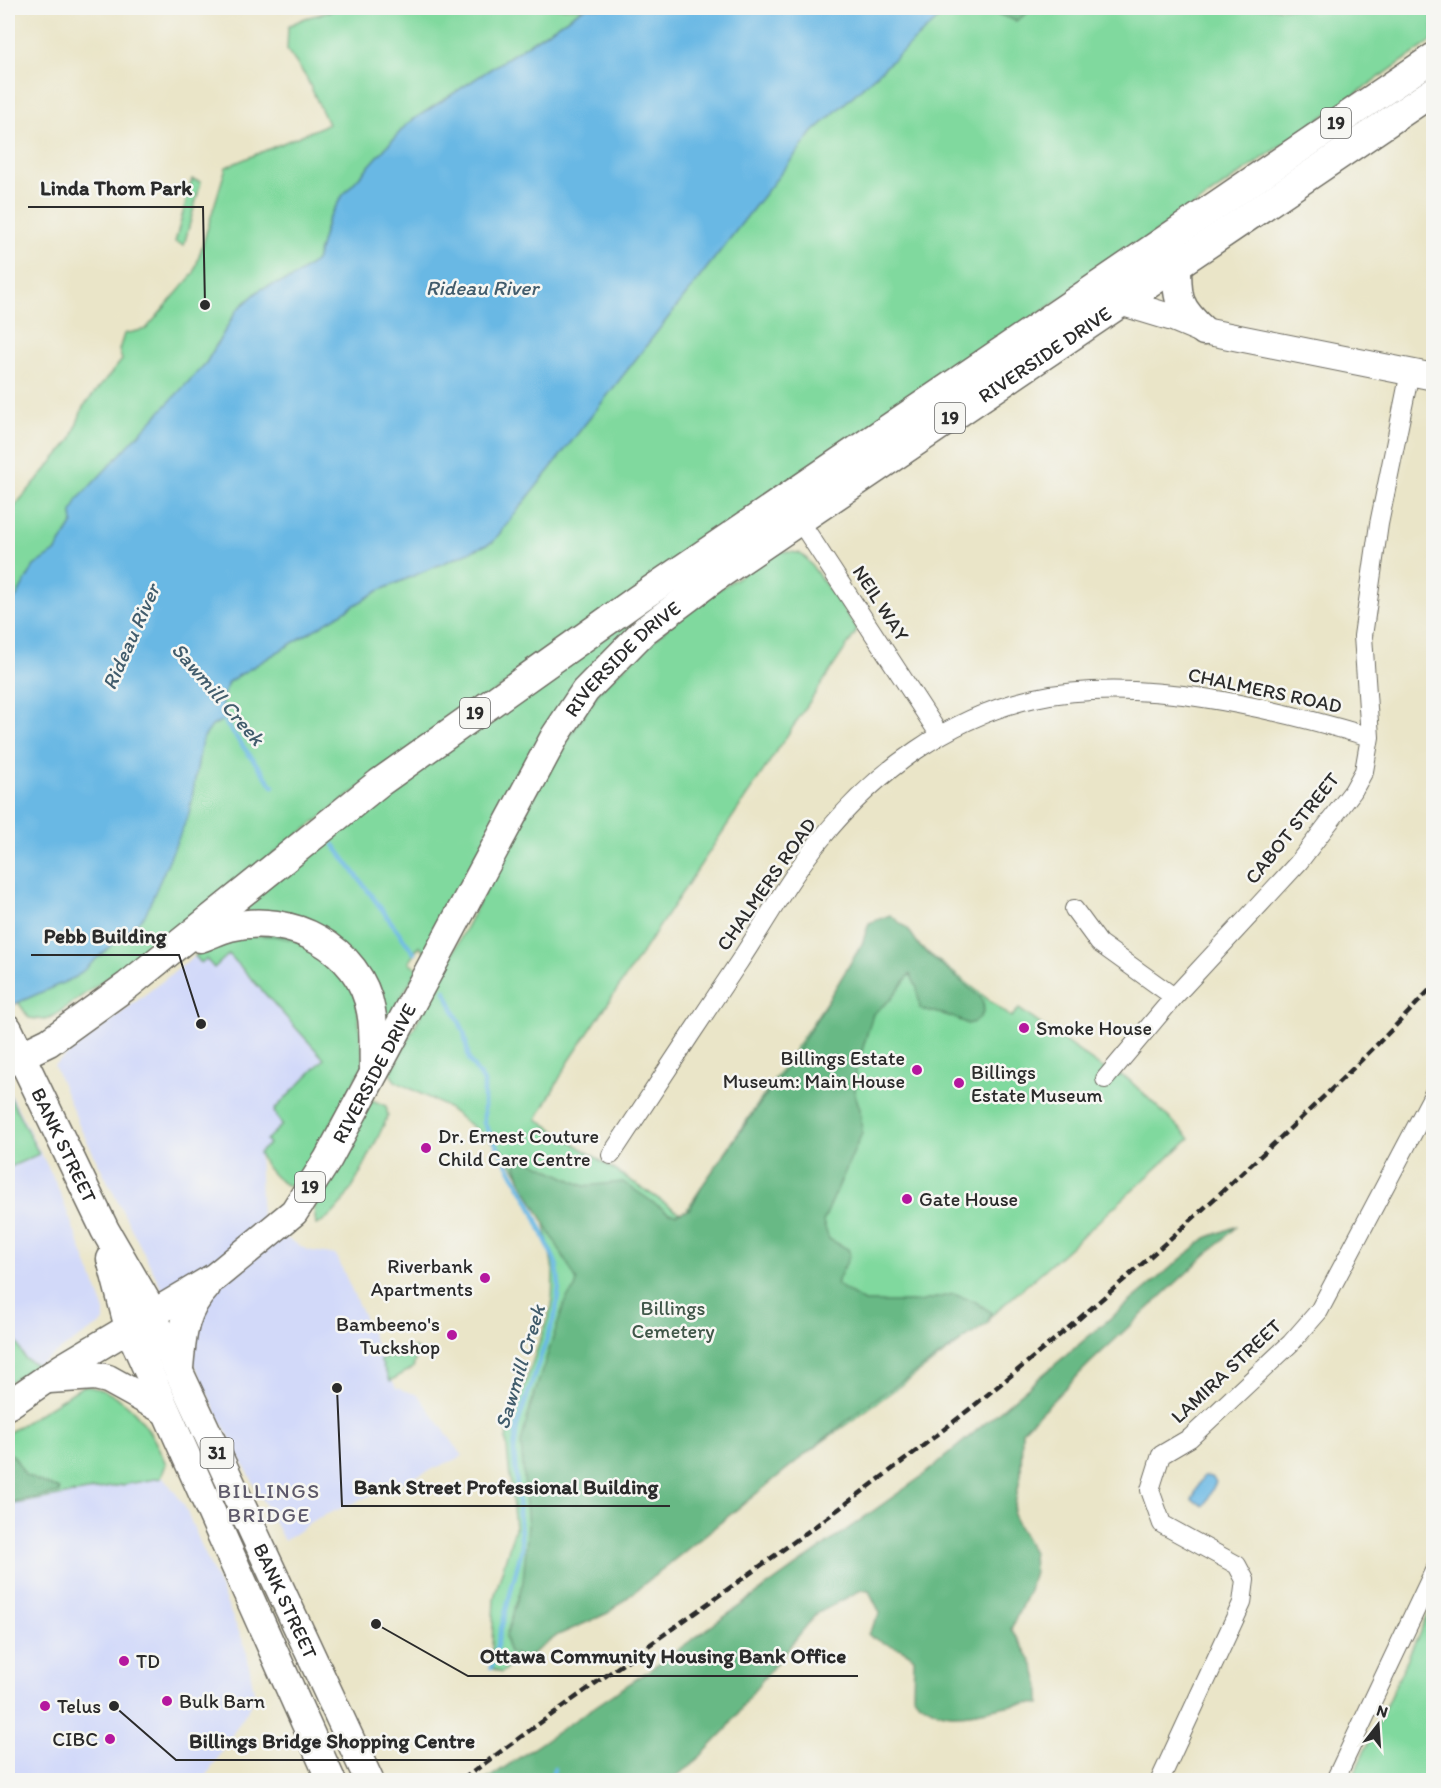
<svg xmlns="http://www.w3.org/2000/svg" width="1441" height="1788" viewBox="0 0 1441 1788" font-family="Itim,sans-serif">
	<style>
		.built { fill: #d2d9f9 }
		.green { fill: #80d99e; stroke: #568264; stroke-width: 1.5 }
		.forest { fill: #68b985; stroke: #4a7258; stroke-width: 1.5 }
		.water { fill: #69b8e4; stroke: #4a7288; stroke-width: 1.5 }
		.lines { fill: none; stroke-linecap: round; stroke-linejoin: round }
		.stream { stroke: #69b8e4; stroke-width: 4.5 }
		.street-casing { stroke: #6e6c62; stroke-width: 20 }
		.secondary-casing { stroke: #6e6c62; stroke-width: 28 }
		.primary-casing { stroke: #6e6c62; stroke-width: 31 }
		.street { stroke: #fff; stroke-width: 18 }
		.secondary { stroke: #fff; stroke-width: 26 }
		.primary { stroke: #fff; stroke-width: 28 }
		.rail { stroke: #2b2b2b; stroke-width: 4.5; stroke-dasharray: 9 4.5; stroke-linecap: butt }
		.poi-dot { fill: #b5179e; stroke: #f6f6f2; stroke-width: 2 }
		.labels { text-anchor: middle; stroke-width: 5; stroke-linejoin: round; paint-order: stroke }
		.shield { fill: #f6f6f2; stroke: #686867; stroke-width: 1.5 }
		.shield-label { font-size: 18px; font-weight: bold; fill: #2b2b2b }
		.street-label { font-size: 20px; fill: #2b2b2b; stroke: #f6f6f2 }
		.poi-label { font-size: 20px; fill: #2b2b2b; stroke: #f6f6f2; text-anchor: start }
		.park-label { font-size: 20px; fill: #405648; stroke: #f6f6f2 }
		.water-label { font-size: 21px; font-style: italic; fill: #415c6c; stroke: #f6f6f2 }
		.neighbourhood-label { font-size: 21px; letter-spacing: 1.5px; fill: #5e5a6b; stroke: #f6f6f2 }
		.leader { fill: none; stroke: #2b2b2b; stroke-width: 2 }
		.callout-dot { fill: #2b2b2b; stroke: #f6f6f2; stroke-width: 2 }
		.callout-label { font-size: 21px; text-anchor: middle; font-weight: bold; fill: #2b2b2b; stroke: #f6f6f2; stroke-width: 5; stroke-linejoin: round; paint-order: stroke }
	</style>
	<rect width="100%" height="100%" fill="#f6f6f2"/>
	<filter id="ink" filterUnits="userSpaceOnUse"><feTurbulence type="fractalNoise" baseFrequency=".0167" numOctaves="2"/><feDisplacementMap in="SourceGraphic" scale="12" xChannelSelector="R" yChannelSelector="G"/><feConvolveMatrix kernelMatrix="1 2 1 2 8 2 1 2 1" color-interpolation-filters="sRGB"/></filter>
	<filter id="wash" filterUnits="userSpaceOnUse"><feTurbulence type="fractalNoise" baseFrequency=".008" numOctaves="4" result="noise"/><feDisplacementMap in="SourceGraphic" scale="24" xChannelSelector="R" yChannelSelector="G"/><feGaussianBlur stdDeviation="1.35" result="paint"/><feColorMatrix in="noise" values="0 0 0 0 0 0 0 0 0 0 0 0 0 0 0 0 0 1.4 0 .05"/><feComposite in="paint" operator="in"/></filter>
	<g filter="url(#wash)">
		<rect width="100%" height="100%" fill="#eae5c8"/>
		<path class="built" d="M229 954 324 1059 269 1144 259 1153 262 1224 307 1250 336 1255 396 1388 418 1395 463 1456 318 1518 284 1541 214 1408 161 1287 81 1129 54 1065 195 956 201 963 206 959Z
			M8 1089 56 1183 104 1308V1322L37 1365 25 1359 8 1324Z
			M164 1478 183 1503 246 1648 255 1698 204 1780H8V1505Z"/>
		<path class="green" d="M338 8H584L408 123 343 195 328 219 316 261 291 279 261 289 237 310 206 363 72 512 73 523 55 552 34 566 16 598 8 602V514L71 440 83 407 122 360 119 350 124 334 146 329 194 273 226 167 328 124 306 77 287 50 288 27C307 14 319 17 338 8Z
			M950 8H1433V40L399 758 155 944 55 1015 45 1020 29 1018 18 1002 76 977 189 814 202 740 212 726 224 719 222 700 228 682 378 591 493 542 813 132Z
			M192 179 201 182 184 245 175 242Z
			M733 546 654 609 427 953 419 946 409 962 418 969 387 1021 348 952 218 924 405 777Z
			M779 551 799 553 807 559 857 628 855 634 568 1063 537 1119 683 1215 881 921 909 938 1011 1017 1019 1009 1101 1067 1128 1079 1190 1138 1059 1257 961 1342 501 1673 491 1668 494 1598 515 1528 506 1438 552 1306 553 1271 543 1213 503 1150 445 1106 395 1081 390 1074 560 747 603 687 689 608Z
			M297 935 355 986 364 1064 296 1187C281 1188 264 1166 259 1153L269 1144 266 1140 282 1125 274 1112 276 1108 324 1059 229 954 214 968 206 959 201 963 195 956 208 943 223 936Z
			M8 1093 39 1154 8 1168Z
			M372 1100 386 1106 388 1116C374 1144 345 1217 316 1225L314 1208Z
			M8 1324 25 1359 37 1365 8 1383Z
			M414 1348 418 1350 413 1368 390 1381 380 1360 393 1356 394 1359Z
			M83 1386C127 1390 150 1427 166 1464L161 1478 8 1505V1433Z
			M1433 1604V1780H1376L1354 1774Z"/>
		<path class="forest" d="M991 8H1035L1016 21 995 13Z
			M890 915 908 929 921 948 980 997C988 1009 982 1021 968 1024 949 1014 940 1014 920 1009L917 988 910 974 891 999 873 1014 856 1071 855 1094 860 1109 862 1133 823 1222 829 1239 848 1249 850 1255 836 1284 864 1302H919L953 1294 974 1301 991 1312 988 1323 864 1407 608 1613 558 1635 528 1657H520L508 1651 506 1636 523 1582 528 1526 521 1443 531 1404 566 1299 575 1288 577 1281 520 1179 516 1165 519 1159H527L584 1186 623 1182 669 1213 676 1214 690 1209 704 1183 796 1053 862 944 869 923Z
			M1237 1226 1091 1362 1022 1431 1021 1474 1013 1515 1033 1553 1034 1572 1029 1590 1011 1629C1028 1654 1042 1673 1040 1704 994 1699 951 1735 913 1695L914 1658C898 1643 883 1647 868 1634L880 1613 869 1591 861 1590 816 1614 755 1689 726 1730 691 1766 670 1780H486L648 1671 921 1477 1206 1238Z
			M8 1453 14 1456 26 1476 59 1489V1493L8 1503Z"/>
		<path class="water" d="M584 8H950L813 132 493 542 378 591 228 682 222 700 224 719 212 726 202 740 189 814 145 915 76 977 8 1007V602L16 598 34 566 55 552 73 523 72 512 78 499 206 363 237 310 261 289 291 279 316 261 328 219 343 195 408 123Z
			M1203 1476 1212 1477 1216 1482 1204 1506 1192 1500Z"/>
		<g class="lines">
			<path class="stream" d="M220 716 273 786
				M334 845 414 953
				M445 991 464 1032 469 1060 484 1082V1123L530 1204 557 1266 559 1286 556 1312 517 1426 514 1451 522 1548 491 1668
				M551 1780 554 1769"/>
		</g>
	</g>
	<g filter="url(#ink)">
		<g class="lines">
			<defs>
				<path id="street" d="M794 512 939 734
					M1074 909 1099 943 1174 997
					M1105 1079 1174 997 1299 862 1353 791 1364 771 1370 737 1363 636 1379 524 1410 372
					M611 1155C653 1091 696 1026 739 962 766 921 790 877 821 839 876 771 949 717 1035 698 1140 676 1269 707 1370 737
					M1160 1780 1242 1603 1245 1580 1237 1565 1162 1524 1150 1490 1161 1455 1190 1438 1291 1343 1319 1311 1434 1093
					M1335 1780 1434 1571"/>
				<path id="secondary" d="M1120 302 1173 318 1204 331 1434 377"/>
				<g id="primary">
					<path d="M1177 264C1177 298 1177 307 1204 331"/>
					<path d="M200 938C210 935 220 929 230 927 290 912 360 948 371 1011 375 1030 373 1051 374 1070"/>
					<path id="s1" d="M8 1029 105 1230 145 1299 369 1780"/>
					<path d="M8 1062 49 1042 128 985 379 783 638 599 1434 57"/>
					<path d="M111 1259 129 1328 331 1780"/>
					<path d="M179 1368C182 1336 183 1311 206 1287"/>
					<path d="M49 1379 95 1376 108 1379 164 1410"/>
					<path id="s2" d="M8 1405 62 1368 215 1277 294 1212 328 1159 555 736 585 691 645 630 713 579 1434 91"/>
				</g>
			</defs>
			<use href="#street" class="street-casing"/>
			<use href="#secondary" class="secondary-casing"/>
			<use href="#primary" class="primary-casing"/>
			<use href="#street" class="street"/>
			<use href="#secondary" class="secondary"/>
			<use href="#primary" class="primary"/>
			<path class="rail" d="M462 1780C609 1671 761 1569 907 1458 1018 1373 1123 1283 1226 1188 1297 1122 1368 1057 1434 985"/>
		</g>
	</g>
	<g class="poi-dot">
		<circle cx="1024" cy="1028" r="6"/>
		<circle cx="917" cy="1070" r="6"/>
		<circle cx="959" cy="1083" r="6"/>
		<circle cx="426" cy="1148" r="6"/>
		<circle cx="907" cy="1199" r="6"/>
		<circle cx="485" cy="1278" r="6"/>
		<circle cx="452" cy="1335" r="6"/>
		<circle cx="124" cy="1661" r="6"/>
		<circle cx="167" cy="1701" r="6"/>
		<circle cx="45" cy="1706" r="6"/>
		<circle cx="110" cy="1739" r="6"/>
	</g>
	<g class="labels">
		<g class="shield">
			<rect x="1321" y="108" width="30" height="30" rx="4.5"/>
			<rect x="935" y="403" width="30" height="30" rx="4.5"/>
			<rect x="460" y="698" width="30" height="30" rx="4.5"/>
			<rect x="295" y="1172" width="30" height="30" rx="4.5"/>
			<rect x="200.5" y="1438" width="33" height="30" rx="4.5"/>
		</g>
		<g class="shield-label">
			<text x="1336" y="129">19</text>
			<text x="950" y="424">19</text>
			<text x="475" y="719">19</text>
			<text x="310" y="1193">19</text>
			<text x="217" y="1459">31</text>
		</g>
		<g class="street-label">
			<text dy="7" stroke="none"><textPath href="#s2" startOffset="1514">RIVERSIDE DRIVE</textPath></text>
			<text transform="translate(881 603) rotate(57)" y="7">NEIL WAY</text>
			<text dy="7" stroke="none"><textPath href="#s2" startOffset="992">RIVERSIDE DRIVE</textPath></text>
			<text transform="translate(1265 690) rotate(12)" y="7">CHALMERS ROAD</text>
			<text transform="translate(1292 828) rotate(-51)" y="7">CABOT STREET</text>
			<text transform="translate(766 884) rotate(-55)" y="7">CHALMERS ROAD</text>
			<text dy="7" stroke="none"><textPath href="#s2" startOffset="506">RIVERSIDE DRIVE</textPath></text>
			<text dy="7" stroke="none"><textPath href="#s1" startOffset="129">BANK STREET</textPath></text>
			<text transform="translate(1226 1371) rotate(-43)" y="7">LAMIRA STREET</text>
			<text dy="7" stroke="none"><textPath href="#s1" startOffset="636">BANK STREET</textPath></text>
		</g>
		<g class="poi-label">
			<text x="1036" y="1035">Smoke House</text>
			<text x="905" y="1065" text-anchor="end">Billings Estate<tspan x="905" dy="23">Museum: Main House</tspan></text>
			<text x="971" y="1079">Billings<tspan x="971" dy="23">Estate Museum</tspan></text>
			<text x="438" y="1143">Dr. Ernest Couture<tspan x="438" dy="23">Child Care Centre</tspan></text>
			<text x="919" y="1206">Gate House</text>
			<text x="473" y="1273" text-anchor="end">Riverbank<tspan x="473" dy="23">Apartments</tspan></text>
			<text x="440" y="1331" text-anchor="end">Bambeeno's<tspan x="440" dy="23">Tuckshop</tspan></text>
			<text x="136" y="1668">TD</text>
			<text x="179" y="1708">Bulk Barn</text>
			<text x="57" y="1713">Telus</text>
			<text x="98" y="1746" text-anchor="end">CIBC</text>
		</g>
		<g class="park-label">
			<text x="673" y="1315">Billings<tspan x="673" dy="23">Cemetery</tspan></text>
		</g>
		<g class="water-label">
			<text x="482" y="295">Rideau River</text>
			<text transform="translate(131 637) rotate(-66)" y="7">Rideau River</text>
			<text transform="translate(218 694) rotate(49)" y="7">Sawmill Creek</text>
			<text transform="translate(520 1367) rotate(-73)" y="7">Sawmill Creek</text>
		</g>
		<g class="neighbourhood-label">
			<text x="269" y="1498">BILLINGS<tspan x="269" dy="24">BRIDGE</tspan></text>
		</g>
	</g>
	<path class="leader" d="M205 305L203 207H28M201 1024L179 955H31M337 1388L342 1506H670M376 1624L468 1676H858M114 1706L176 1760H487"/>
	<g class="callout-dot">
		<circle cx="205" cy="305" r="6"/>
		<circle cx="201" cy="1024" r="6"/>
		<circle cx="337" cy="1388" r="6"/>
		<circle cx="376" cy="1624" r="6"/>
		<circle cx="114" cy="1706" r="6"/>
	</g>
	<g class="callout-label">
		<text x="116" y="195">Linda Thom Park</text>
		<text x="105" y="943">Pebb Building</text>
		<text x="506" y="1494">Bank Street Professional Building</text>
		<text x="663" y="1663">Ottawa Community Housing Bank Office</text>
		<text x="332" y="1748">Billings Bridge Shopping Centre</text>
	</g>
	<rect width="1441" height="1788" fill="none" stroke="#f6f6f2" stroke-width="30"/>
	<g transform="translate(1378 1725) rotate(17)" stroke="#f6f6f2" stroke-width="4.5" paint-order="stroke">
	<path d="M0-4.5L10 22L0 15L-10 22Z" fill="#2b2b2b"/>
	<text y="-9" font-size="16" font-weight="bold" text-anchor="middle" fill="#2b2b2b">N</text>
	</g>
</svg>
